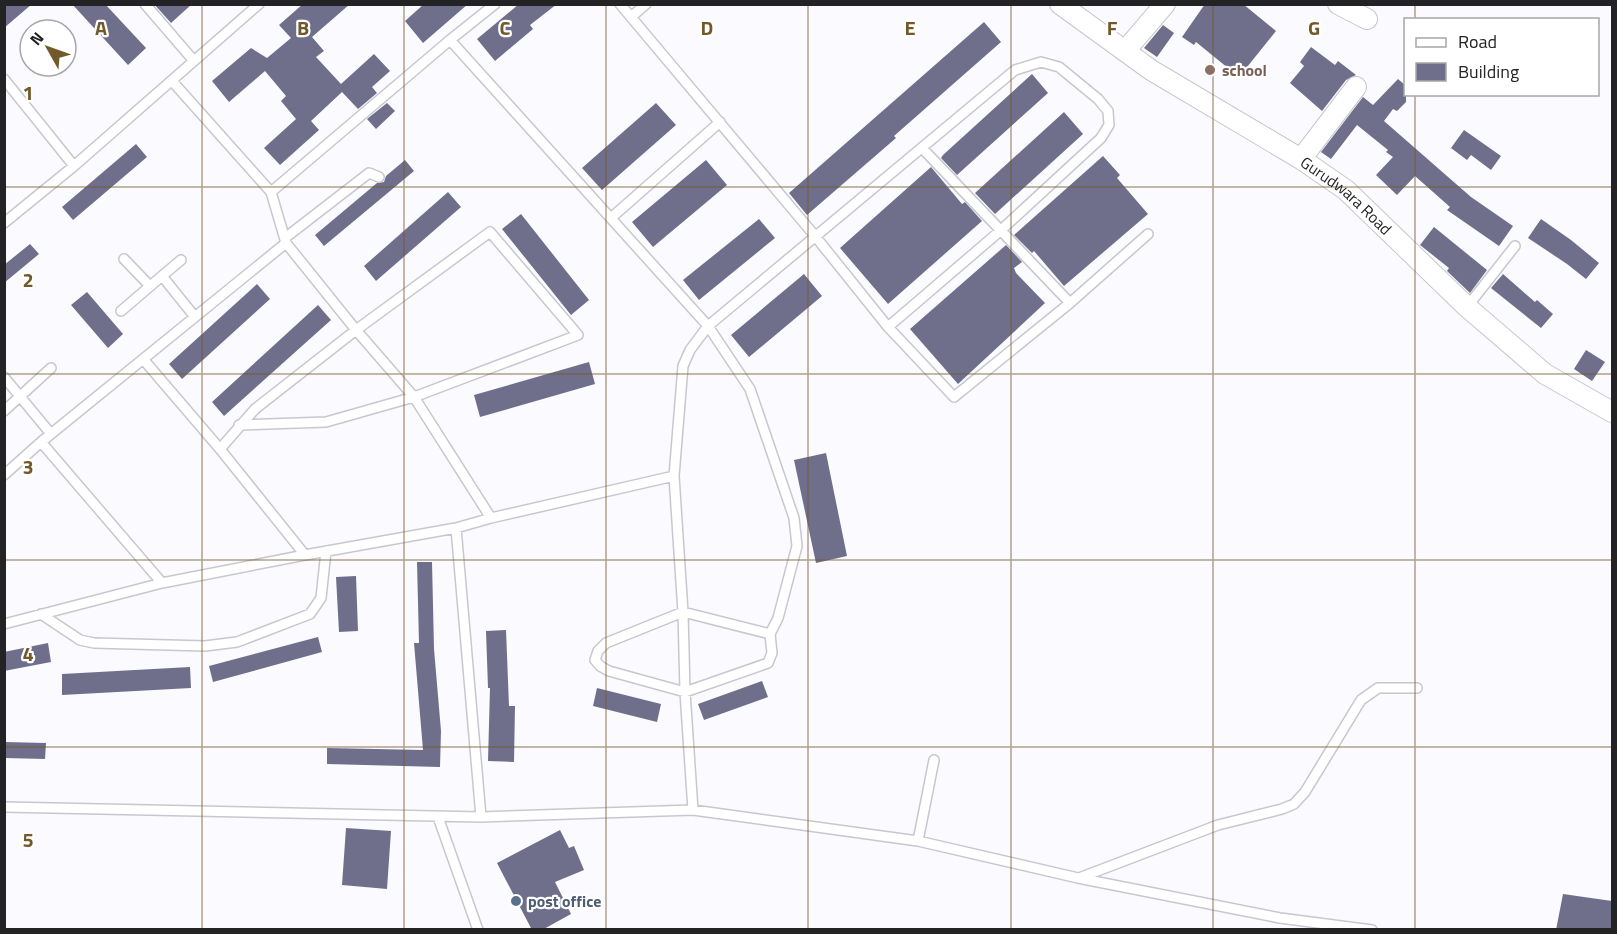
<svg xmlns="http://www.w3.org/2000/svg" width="1617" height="934" viewBox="0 0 1617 934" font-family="'Titillium Web',sans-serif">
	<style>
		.building { fill: #6f6f8c }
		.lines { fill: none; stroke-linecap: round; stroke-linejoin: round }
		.lane-casing { stroke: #c7c7cf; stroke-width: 12 }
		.street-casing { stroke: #c7c7cf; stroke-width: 22 }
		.lane { stroke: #fff; stroke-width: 9 }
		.street { stroke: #fff; stroke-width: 20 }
		.grid { fill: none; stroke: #72592a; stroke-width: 1.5; stroke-opacity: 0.55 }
		.education-dot { fill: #8d6e63; stroke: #fff; stroke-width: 2 }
		.service-dot { fill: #5c6f8a; stroke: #fff; stroke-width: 2 }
		.labels { text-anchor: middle; stroke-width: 4.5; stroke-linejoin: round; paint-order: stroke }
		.education-label { font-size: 16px; font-weight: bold; fill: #785e54; stroke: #fff; text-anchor: start }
		.street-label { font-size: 16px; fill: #232326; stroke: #fff }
		.service-label { font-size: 16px; font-weight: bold; fill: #4e5e75; stroke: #fff; text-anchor: start }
		.grid-label { font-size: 20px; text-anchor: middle; font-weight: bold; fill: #72592a; stroke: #fff; stroke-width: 4.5; stroke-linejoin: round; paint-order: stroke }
	</style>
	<rect width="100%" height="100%" fill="#fafaff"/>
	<path class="building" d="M4 4H32L4 28Z
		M72 4H105L146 48 128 65Z
		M154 4H192L171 23Z
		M303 4H350L312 37 324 51 316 57 341 84 374 54 390 71 372 87 377 93 358 109 342 92 311 121 319 130 280 165 264 148 296 119 281 101 286 96 265 71 229 102 212 81 251 48 267 58 291 38 279 25Z
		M424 4H468L423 43 405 21Z
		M519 4H557L530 25 533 29 495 61 477 39Z
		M1205 4H1243L1276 31 1239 77 1196 42 1194 45 1182 37Z
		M984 22 1001 42 894 136 896 138 807 215 789 193Z
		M1163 25 1174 33 1157 57 1144 48Z
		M1311 47 1335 65 1338 61 1356 75 1346 80 1322 111 1290 83 1304 66 1300 62Z
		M1032 74 1048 93 957 175 941 158 943 155Z
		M1398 79 1406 86V102L1397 111 1393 109 1384 121 1471 197 1513 226 1499 246 1447 210 1450 207 1415 176 1397 195 1376 175 1393 157 1386 152 1388 150 1357 125 1331 159 1321 152 1363 97 1373 105Z
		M387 103 395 111 376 129 367 119Z
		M656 103 676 125 602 190 582 168Z
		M1064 112 1083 134 995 214 975 193Z
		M1464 130 1501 156 1491 170 1471 155 1467 160 1451 148Z
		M136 144 147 157 73 220 62 207Z
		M1103 156 1120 175 1117 178 1148 214 1064 286 1034 251 1032 253 1014 235Z
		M405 160 414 171 324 246 315 235 377 183 384 182 386 176Z
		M706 160 727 185 653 247 632 222Z
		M931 167 962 204 965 202 982 221 888 304 840 248Z
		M448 192 461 207 376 281 364 266Z
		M521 214 589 300 571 315 502 229Z
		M759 219 775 238 699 300 683 280Z
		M1541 219 1571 240 1599 263 1586 279 1567 264 1528 238Z
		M1434 227 1487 270 1470 293 1447 271 1449 268 1420 245Z
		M30 244 39 254 4 283V265Z
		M1006 245 1022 262 1014 268 1016 273 1045 303 958 384 910 329Z
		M804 274 822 296 749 357 731 335Z
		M1503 274 1535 302 1537 300 1553 314 1541 328 1491 288Z
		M257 284 270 299 182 379 169 364Z
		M87 292 123 334 108 348 71 305Z
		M318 305 331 320 224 416 212 402Z
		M1586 350 1605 362 1592 381 1574 369Z
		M589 362 595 384 480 417 474 395Z
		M826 453 847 556 816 563 794 460Z
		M417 562H432L434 649 441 731 440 767 327 764V748L423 750 414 643H419Z
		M356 576 358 631 339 632 336 577Z
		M506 630 509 706H515L514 762 488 761 490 688H488L486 631Z
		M318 637 322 652 213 682 209 666Z
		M48 643 51 662 4 671V652Z
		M190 667 191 688 62 695V674Z
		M762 681 768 697 704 720 698 704Z
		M597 688 661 704 657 722 593 706Z
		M4 742 46 743 45 759 4 758Z
		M346 828 391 831 387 889 342 885Z
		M560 830 569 848 574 846 584 870 555 882 571 914 542 930H532L497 863Z
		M1563 894 1612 901V930H1556Z"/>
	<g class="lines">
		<defs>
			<path id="lane" d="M145 4 194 61
				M495 4 450 40 708 326 750 389 794 518 797 546 778 618 770 634 772 653 768 663 685 692 693 810
				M620 4 815 236 888 327 954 397 1070 303 1148 234
				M631 17 646 4
				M4 79 74 166
				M172 81 271 192 450 40
				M922 148 1070 303
				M611 218 720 122
				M4 223 74 166 259 4
				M285 238 369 173 379 177
				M286 243 356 330 414 397 491 518
				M124 259 150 286
				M162 276 181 260
				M1467 307 1515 246
				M121 311 162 276 195 317
				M143 359 220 449
				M4 377 51 434
				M4 411 51 368
				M239 425 326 422 414 397 578 335 490 232 356 330 255 409 220 449 305 555
				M41 442 162 583
				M4 475 41 442 286 243 271 192
				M674 476 683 612 606 643 598 651 595 660 600 666 609 671 685 692 683 612 770 634
				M456 528 491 518 674 476 683 366 690 350 708 326 1015 70 1041 62 1059 67 1098 99 1108 111 1109 125 1101 138 1000 231 888 327
				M41 614 80 640 94 643 205 646 237 642 310 614 321 598 326 551
				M4 624 162 583 305 555 456 528 481 817
				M4 807 481 817 693 810 918 841 1078 878 1280 918 1372 930
				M438 817 478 930
				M918 841 934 760
				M1079 878 1218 825 1282 809 1294 804 1305 792 1361 700 1378 688H1417"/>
			<g id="street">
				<path id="s1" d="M1060 4 1151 70 1301 159 1346 190 1467 307 1545 374 1612 412"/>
				<path d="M1338 4 1367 19"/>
				<path d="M1125 51 1165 4"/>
				<path d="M1301 159 1356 87"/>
			</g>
		</defs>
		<use href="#lane" class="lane-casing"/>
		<use href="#street" class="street-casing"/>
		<use href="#lane" class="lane"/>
		<use href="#street" class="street"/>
	</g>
	<path class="grid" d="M202 4V930M404 4V930M606 4V930M808 4V930M1011 4V930M1213 4V930M1415 4V20M1415 94V930M4 187H1612M4 374H1612M4 560H1612M4 747H1612"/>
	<circle class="education-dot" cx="1210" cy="70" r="6"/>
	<circle class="service-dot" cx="516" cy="901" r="6"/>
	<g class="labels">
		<g class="education-label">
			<text x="1222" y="76">school</text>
		</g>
		<g class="street-label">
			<text dy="6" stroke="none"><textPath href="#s1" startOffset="345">Gurudwara Road</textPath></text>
		</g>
		<g class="service-label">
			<text x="528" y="907">post office</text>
		</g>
	</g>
	<g class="grid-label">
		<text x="101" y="35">A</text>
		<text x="303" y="35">B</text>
		<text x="505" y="35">C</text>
		<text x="707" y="35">D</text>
		<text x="910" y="35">E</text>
		<text x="1112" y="35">F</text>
		<text x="1314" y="35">G</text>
		<text x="28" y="100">1</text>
		<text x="28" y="287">2</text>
		<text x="28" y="474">3</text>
		<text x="28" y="661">4</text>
		<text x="28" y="847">5</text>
	</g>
	<rect width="1617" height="934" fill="none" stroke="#232326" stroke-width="12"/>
	<rect x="1404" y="18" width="195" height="78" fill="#ffffff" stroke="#a7a7a8" stroke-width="1.5"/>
	<rect x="1416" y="38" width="30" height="9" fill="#ffffff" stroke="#a7a7a8" stroke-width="1.5"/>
	<text x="1458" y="48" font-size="18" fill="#232326">Road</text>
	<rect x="1416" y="63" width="30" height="18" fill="#6f6f8c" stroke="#a7a7a8" stroke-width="1.5"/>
	<text x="1458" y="78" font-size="18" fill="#232326">Building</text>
	<g transform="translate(48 48) rotate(310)"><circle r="28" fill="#ffffff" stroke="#a7a7a8" stroke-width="1.5"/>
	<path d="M0-4.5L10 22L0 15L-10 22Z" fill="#72592a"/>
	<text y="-9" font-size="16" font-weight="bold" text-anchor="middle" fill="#232326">N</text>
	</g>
</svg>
